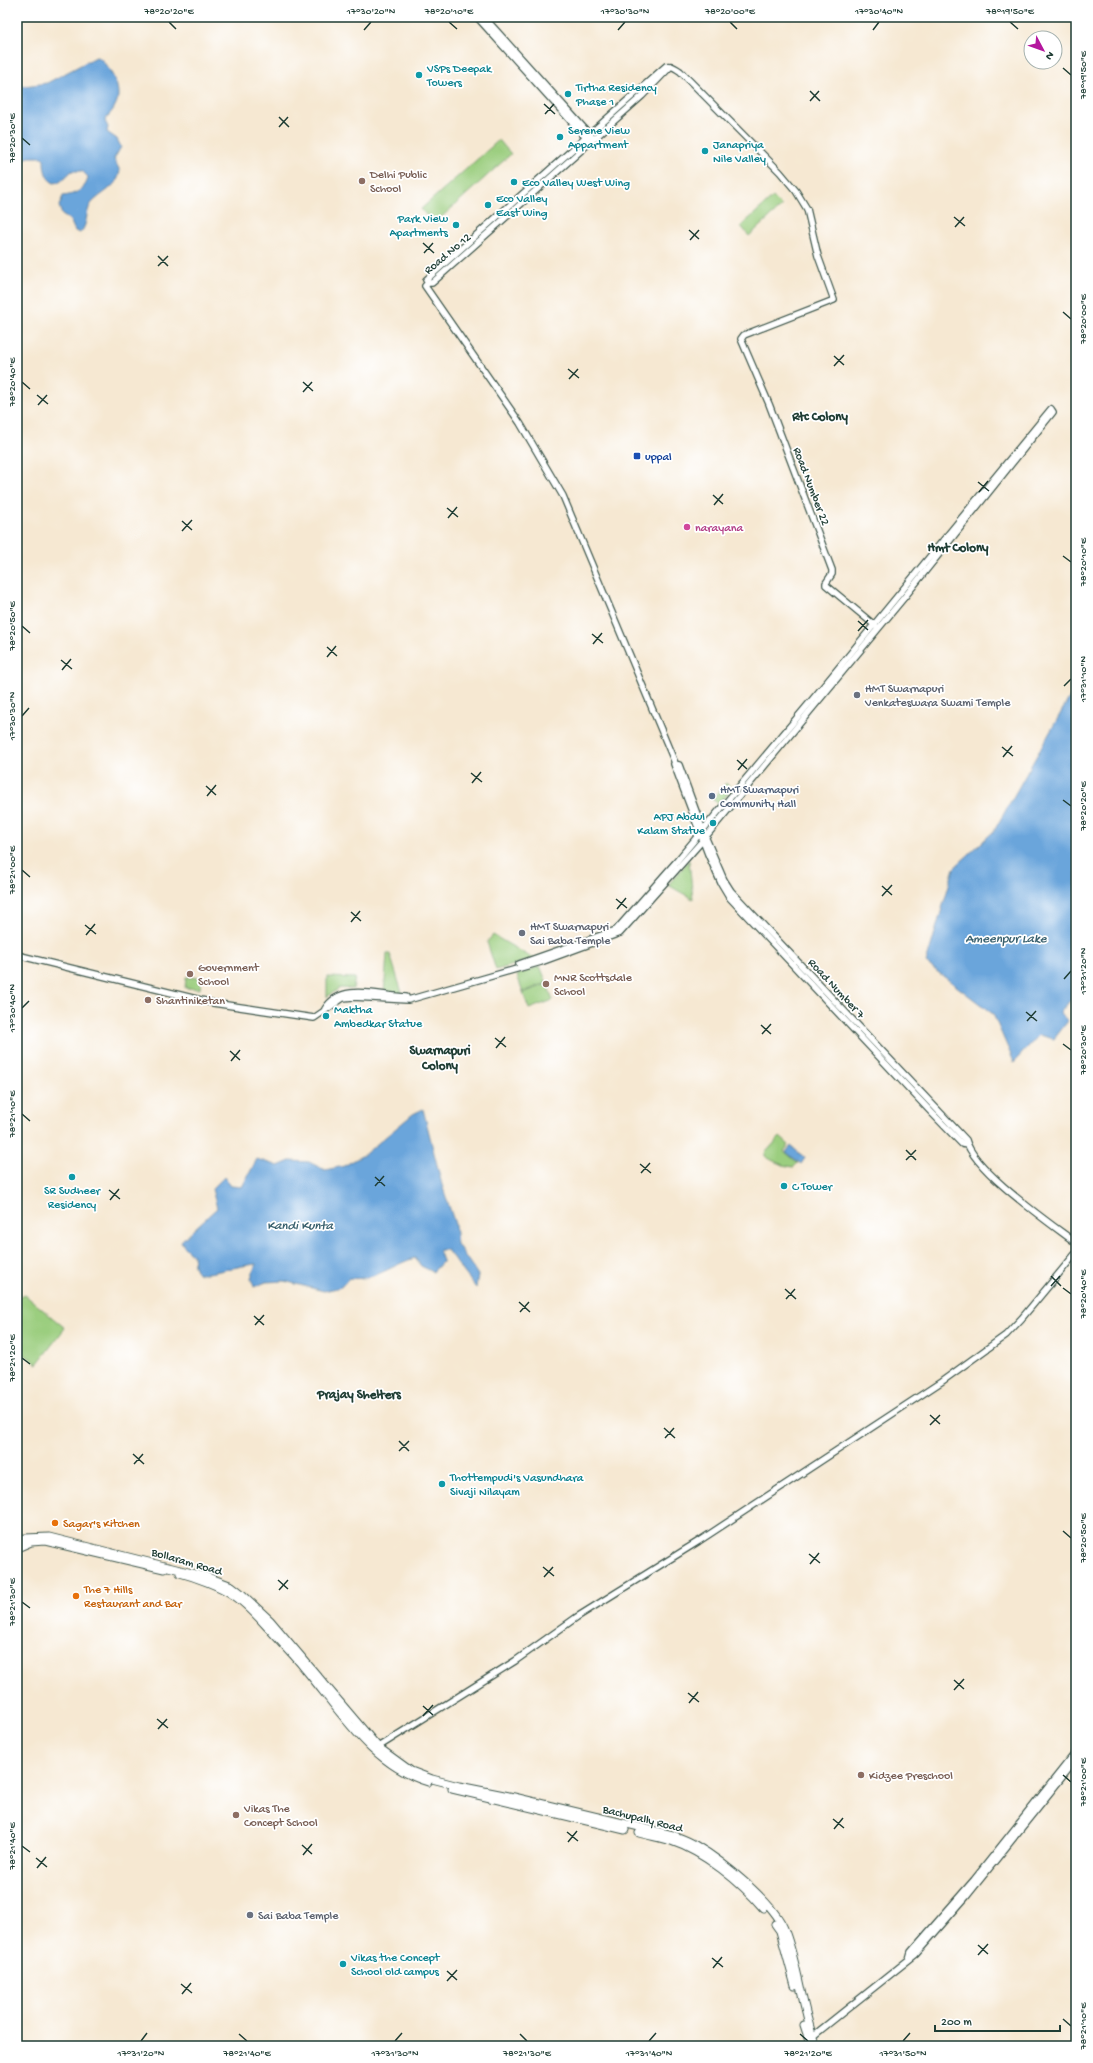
<svg xmlns="http://www.w3.org/2000/svg" width="1093" height="2063" viewBox="0 0 1093 2063" font-family="'Gochi Hand',sans-serif">
	<style>
		.green { fill: #9bce7f; stroke: #5d865a }
		.water { fill: #6ba5db; stroke: #457188 }
		.lines { fill: none; stroke-linecap: round; stroke-linejoin: round }
		.tertiary-casing { stroke: #3f574c; stroke-width: 8 }
		.primary-casing { stroke: #3f574c; stroke-width: 9 }
		.tertiary { stroke: #fff; stroke-width: 5.5 }
		.primary { stroke: #fff; stroke-width: 7 }
		.ticks { fill: none; stroke: #1f3d34; stroke-width: 1.5 }
		.culture-dot { fill: #0f9aa8; stroke: #fff; stroke-width: 1.5 }
		.education-dot { fill: #8d6e63; stroke: #fff; stroke-width: 1.5 }
		.transit-dot { fill: #1a4fb4; stroke: #fff; stroke-width: 1.5 }
		.hotel-dot { fill: #d1479c; stroke: #fff; stroke-width: 1.5 }
		.worship-dot { fill: #6b7280; stroke: #fff; stroke-width: 1.5 }
		.service-dot { fill: #5c6f8a; stroke: #fff; stroke-width: 1.5 }
		.food-dot { fill: #e8710a; stroke: #fff; stroke-width: 1.5 }
		.labels { text-anchor: middle; stroke-width: 3.5; stroke-linejoin: round; paint-order: stroke }
		.culture-label { font-size: 12px; fill: #0d838f; stroke: #fff; text-anchor: start }
		.education-label { font-size: 12px; fill: #785e54; stroke: #fff; text-anchor: start }
		.street-label { font-size: 12px; fill: #1f3d34; stroke: #fff }
		.transit-label { font-size: 12px; fill: #164399; stroke: #fff; text-anchor: start }
		.hotel-label { font-size: 12px; fill: #b23c85; stroke: #fff; text-anchor: start }
		.worship-label { font-size: 12px; fill: #5b616d; stroke: #fff; text-anchor: start }
		.service-label { font-size: 12px; fill: #4e5e75; stroke: #fff; text-anchor: start }
		.food-label { font-size: 12px; fill: #c56008; stroke: #fff; text-anchor: start }
		.neighbourhood-label { font-size: 13px; font-weight: bold; fill: #1f3d34; stroke: #fff }
		.water-label { font-size: 13px; font-style: italic; fill: #3a616e; stroke: #fff }
		.neatline { fill: none; stroke: #1f3d34; stroke-width: 1.5 }
		.ticks-label { font-size: 10px; text-anchor: middle; fill: #1f3d34 }
	</style>
	<rect width="100%" height="100%" fill="#fff"/>
	<filter id="ink" filterUnits="userSpaceOnUse"><feTurbulence type="fractalNoise" baseFrequency=".025" numOctaves="2"/><feDisplacementMap in="SourceGraphic" scale="8" xChannelSelector="R" yChannelSelector="G"/><feConvolveMatrix kernelMatrix="1 2 1 2 8 2 1 2 1" color-interpolation-filters="sRGB"/></filter>
	<filter id="wash" filterUnits="userSpaceOnUse"><feTurbulence type="fractalNoise" baseFrequency=".012" numOctaves="4" result="noise"/><feDisplacementMap in="SourceGraphic" scale="16" xChannelSelector="R" yChannelSelector="G"/><feGaussianBlur stdDeviation="0.9" result="paint"/><feColorMatrix in="noise" values="0 0 0 0 0 0 0 0 0 0 0 0 0 0 0 0 0 1.4 0 .05"/><feComposite in="paint" operator="in"/></filter>
	<g filter="url(#wash)">
		<rect width="100%" height="100%" fill="#f6e8d2"/>
		<path class="green" d="M499 140 511 154 434 224 421 209Z
			M773 197 782 206 749 236 741 226Z
			M726 783 732 789 719 804 712 799Z
			M689 860 693 899 668 885Z
			M493 935 534 959 496 970 487 942Z
			M387 954H390L403 996 384 994Z
			M540 966 547 983 523 992 517 975Z
			M186 977 201 978 200 989 185 988Z
			M327 977 355 978 353 989 340 988 327 997Z
			M547 984 553 1000 529 1009 523 993Z
			M780 1137 789 1145 784 1151 798 1163 794 1167C783 1166 774 1162 765 1156V1153Z
			M25 1295 65 1328 37 1364 17 1349V1299Z"/>
		<path class="water" d="M96 57 100 58C111 70 124 90 115 106 113 112 107 115 105 121L108 127 107 132 117 139 121 147 114 159 120 171C118 188 101 192 91 204 85 213 88 226 80 233L75 231 70 220 62 215 59 206 63 196C74 195 87 189 88 177L82 171H72L60 182 54 183C45 179 44 168 44 159L42 157H29L17 162V87L47 83Z
			M1076 686V993L1060 1013 1068 1021 1054 1039 1039 1035 1014 1062 993 1014 926 963 954 868 994 831Z
			M423 1109 442 1185 455 1224 457 1244 478 1275 476 1288 447 1250H439L443 1261 433 1272 421 1266 415 1258C393 1264 374 1282 349 1278L341 1287 324 1291 284 1281 266 1282 254 1287 251 1278 256 1264C236 1266 218 1273 198 1274L194 1266 193 1255 185 1248 181 1241 217 1208 212 1189 224 1177 231 1186 242 1187 257 1159 278 1166 290 1161 309 1162 325 1170 344 1166 365 1154 413 1114Z
			M791 1146 805 1158 801 1164 786 1152Z"/>
	</g>
	<g filter="url(#ink)">
		<g class="lines">
			<defs>
				<path id="tertiary" d="M477 17 587 139
					M484 17 591 136
					M671 66 642 96 432 283H428L426 280 666 66C672 65 675 68 680 71L780 172 796 191 807 209 818 256 834 300 744 335 741 339 769 404 832 570V574L826 583V585L878 628
					M428 283 425 286 520 423 563 496 675 763
					M17 955 213 1003 314 1018 343 998 353 997 408 1000 541 962 620 933 703 840 907 594 1053 412 1051 409
					M519 964 616 930 676 862 827 682 1051 409
					M325 1009C342 981 380 997 406 997
					M967 1145 962 1144 931 1112 730 898 721 883 708 854 674 764 679 765 705 836 724 880 731 891 966 1140C974 1171 1050 1223 1076 1243
					M378 1747 515 1661 577 1617 699 1541 941 1382 1006 1335 1022 1318 1076 1253
					M909 1959 911 1952 974 1880 1076 1752
					M813 2036 916 1954 966 1897 1076 1760"/>
				<path id="primary" d="M17 1541 25 1538 49 1537 208 1577 232 1586 241 1593 270 1620 378 1747 411 1771 432 1779 459 1786 514 1797 673 1835C680 1838 688 1840 695 1845 721 1860 775 1903 785 1931 799 1968 802 2009 816 2046
					M17 1548 31 1542 45 1541 164 1569
					M180 1573C195 1577 220 1586 233 1595 247 1604 258 1617 269 1629 281 1642 294 1655 305 1669 341 1712 372 1765 428 1782
					M452 1789 625 1830
					M639 1833C650 1836 661 1838 671 1841 704 1852 741 1882 763 1908
					M775 1924 780 1931 795 1986
					M804 2025 811 2046"/>
			</defs>
			<use href="#tertiary" class="tertiary-casing"/>
			<use href="#primary" class="primary-casing"/>
			<use href="#tertiary" class="tertiary"/>
			<use href="#primary" class="primary"/>
		</g>
	</g>
	<path class="ticks" d="M169 22 176 29M449 22 457 29M730 22 737 29M1010 22 1018 29M364 30 371 22M618 30 625 22M873 30 879 22M1063 68 1071 75M810 91 820 101M810 101 819 91M544 104 555 114M545 114 554 104M279 117 289 127M279 127 288 117M22 138 30 145M954 217 965 226M955 227 964 217M689 230 699 239M690 240 699 230M423 243 434 253M424 253 433 243M158 256 168 266M158 266 168 256M1063 312 1071 319M834 356 844 365M834 366 844 355M568 369 579 378M569 379 578 369M22 382 30 389M303 382 313 391M303 392 312 382M37 395 48 404M38 405 47 395M978 482 989 491M979 492 988 481M713 495 723 504M714 505 723 494M447 508 458 517M448 518 457 507M182 521 192 530M182 531 192 520M1063 556 1071 562M858 621 868 630M22 626 30 633M858 631 868 620M592 634 603 643M593 644 602 633M327 647 337 656M327 657 336 646M61 660 72 669M62 670 71 659M1064 686 1071 679M22 716 29 708M1002 747 1013 756M1003 757 1012 746M737 760 747 769M738 770 747 759M471 773 482 782M472 783 481 772M206 786 216 795M207 796 216 785M1063 800 1071 806M22 870 30 877M882 886 892 895M882 896 892 885M616 899 627 908M617 909 626 898M351 912 361 921M351 922 360 911M85 925 96 934M86 935 95 924M1064 979 1071 971M22 1008 29 1001M1026 1012 1037 1021M1027 1021 1036 1011M761 1025 771 1034M762 1034 771 1024M495 1038 506 1047M1063 1044 1071 1050M496 1048 505 1037M230 1051 240 1060M231 1061 240 1050M22 1114 30 1121M906 1150 916 1160M906 1160 916 1150M640 1164 651 1173M641 1173 650 1163M375 1177 385 1186M375 1186 384 1176M109 1190 120 1199M110 1200 119 1189M1051 1276 1061 1286M1051 1286 1060 1276M1063 1288 1071 1294M785 1289 796 1299M786 1299 795 1289M519 1302 530 1312M520 1312 529 1302M254 1316 264 1325M255 1325 264 1315M22 1358 30 1364M930 1415 940 1424M930 1425 940 1415M664 1428 675 1438M665 1438 674 1428M399 1441 409 1451M399 1451 409 1441M133 1454 144 1464M134 1464 143 1454M1063 1531 1071 1538M809 1554 820 1563M810 1564 819 1553M543 1567 554 1576M544 1577 553 1567M278 1580 288 1589M279 1590 288 1580M22 1602 30 1608M954 1680 964 1689M954 1690 964 1679M688 1693 699 1702M689 1703 698 1692M423 1706 433 1715M423 1716 433 1705M157 1719 168 1728M158 1729 167 1719M1063 1775 1071 1782M833 1819 844 1828M834 1829 843 1818M567 1832 578 1841M568 1842 577 1831M302 1845 312 1854M22 1846 30 1852M303 1855 312 1844M36 1858 47 1867M37 1868 46 1857M978 1945 988 1954M978 1955 988 1944M712 1958 723 1967M713 1968 722 1957M447 1971 457 1980M447 1981 457 1970M181 1984 192 1993M182 1994 191 1983M1063 2019 1071 2026M239 2034 247 2041M520 2034 527 2041M800 2034 808 2041M141 2041 147 2033M395 2041 402 2033M649 2041 656 2033M903 2041 910 2033"/>
	<g class="culture-dot">
		<circle cx="419" cy="75" r="4"/>
		<circle cx="568" cy="94" r="4"/>
		<circle cx="560" cy="137" r="4"/>
		<circle cx="705" cy="151" r="4"/>
		<circle cx="514" cy="182" r="4"/>
		<circle cx="488" cy="205" r="4"/>
		<circle cx="456" cy="225" r="4"/>
		<circle cx="713" cy="823" r="4"/>
		<circle cx="326" cy="1016" r="4"/>
		<circle cx="72" cy="1177" r="4"/>
		<circle cx="784" cy="1186" r="4"/>
		<circle cx="442" cy="1484" r="4"/>
		<circle cx="343" cy="1964" r="4"/>
	</g>
	<g class="education-dot">
		<circle cx="362" cy="181" r="4"/>
		<circle cx="190" cy="974" r="4"/>
		<circle cx="546" cy="984" r="4"/>
		<circle cx="148" cy="1000" r="4"/>
		<circle cx="861" cy="1775" r="4"/>
		<circle cx="236" cy="1815" r="4"/>
	</g>
	<rect class="transit-dot" x="633" y="452" width="8" height="8" rx="2"/>
	<circle class="hotel-dot" cx="687" cy="527" r="4"/>
	<g class="worship-dot">
		<circle cx="857" cy="695" r="4"/>
		<circle cx="522" cy="933" r="4"/>
		<circle cx="250" cy="1915" r="4"/>
	</g>
	<circle class="service-dot" cx="712" cy="796" r="4"/>
	<g class="food-dot">
		<circle cx="55" cy="1523" r="4"/>
		<circle cx="76" cy="1596" r="4"/>
	</g>
	<g class="labels">
		<g class="culture-label">
			<text x="427" y="72">VSPs Deepak<tspan x="427" dy="14">Towers</tspan></text>
			<text x="576" y="91">Tirtha Residency<tspan x="576" dy="14">Phase 1</tspan></text>
			<text x="568" y="134">Serene View<tspan x="568" dy="14">Appartment</tspan></text>
			<text x="713" y="148">Janapriya<tspan x="713" dy="14">Nile Valley</tspan></text>
			<text x="522" y="186">Eco Valley West Wing</text>
			<text x="496" y="202">Eco Valley<tspan x="496" dy="14">East Wing</tspan></text>
			<text x="448" y="222" text-anchor="end">Park View<tspan x="448" dy="14">Apartments</tspan></text>
			<text x="705" y="820" text-anchor="end">APJ Abdul<tspan x="705" dy="14">Kalam Statue</tspan></text>
			<text x="334" y="1013">Maktha<tspan x="334" dy="14">Ambedkar Statue</tspan></text>
			<text x="792" y="1190">C Tower</text>
			<text x="72" y="1194" text-anchor="middle">SR Sudheer<tspan x="72" dy="14">Residency</tspan></text>
			<text x="450" y="1481">Thottempudi's Vasundhara<tspan x="450" dy="14">Sivaji Nilayam</tspan></text>
			<text x="351" y="1961">Vikas the Concept<tspan x="351" dy="14">School old campus</tspan></text>
		</g>
		<g class="education-label">
			<text x="370" y="178">Delhi Public<tspan x="370" dy="14">School</tspan></text>
			<text x="198" y="971">Government<tspan x="198" dy="14">School</tspan></text>
			<text x="554" y="981">MNR Scottsdale<tspan x="554" dy="14">School</tspan></text>
			<text x="156" y="1004">Shantiniketan</text>
			<text x="869" y="1779">Kidzee Preschool</text>
			<text x="244" y="1812">Vikas The<tspan x="244" dy="14">Concept School</tspan></text>
		</g>
		<g class="street-label">
			<text transform="translate(447 253) rotate(-40)" y="4">Road No 12</text>
			<text transform="translate(812 486) rotate(69)" y="4">Road Number 22</text>
			<text transform="translate(837 988) rotate(47)" y="4">Road Number 7</text>
			<text transform="translate(187 1561) rotate(16)" y="4">Bollaram Road</text>
			<text transform="translate(643 1818) rotate(14)" y="4">Bachupally Road</text>
		</g>
		<g class="transit-label">
			<text x="645" y="460">uppal</text>
		</g>
		<g class="hotel-label">
			<text x="695" y="531">narayana</text>
		</g>
		<g class="worship-label">
			<text x="865" y="692">HMT Swarnapuri<tspan x="865" dy="14">Venkateswara Swami Temple</tspan></text>
			<text x="530" y="930">HMT Swarnapuri<tspan x="530" dy="14">Sai Baba Temple</tspan></text>
			<text x="258" y="1919">Sai Baba Temple</text>
		</g>
		<g class="service-label">
			<text x="720" y="793">HMT Swarnapuri<tspan x="720" dy="14">Community Hall</tspan></text>
		</g>
		<g class="food-label">
			<text x="63" y="1527">Sagar's Kitchen</text>
			<text x="84" y="1593">The 7 Hills<tspan x="84" dy="14">Restaurant and Bar</tspan></text>
		</g>
		<g class="neighbourhood-label">
			<text x="820" y="420">Rtc Colony</text>
			<text x="958" y="551">Hmt Colony</text>
			<text x="440" y="1054">Swarnapuri<tspan x="440" dy="15">Colony</tspan></text>
			<text x="359" y="1398">Prajay Shelters</text>
		</g>
		<g class="water-label">
			<text x="1006" y="942">Ameenpur Lake</text>
			<text x="300" y="1229">Kandi Kunta</text>
		</g>
	</g>
	<rect width="1093" height="2063" fill="none" stroke="#fff" stroke-width="44"/>
	<g transform="translate(1043 50) rotate(131)"><circle r="19" fill="#ffffff" stroke="#a5b1ae"/>
	<path d="M0-3L7 15L0 10L-7 15Z" fill="#b5179e"/>
	<text y="-6" font-size="11" font-weight="bold" text-anchor="middle" fill="#1f3d34">N</text>
	</g>
	<path d="M935 2025v6h125v-6" fill="none" stroke="#1f3d34" stroke-width="2"/>
	<text x="941" y="2025" font-size="12" fill="#1f3d34" stroke="#ffffff" stroke-width="3" paint-order="stroke">200 m</text>
	<rect x="22" y="22" width="1049" height="2019" class="neatline"/>
	<g class="ticks-label">
		<text x="169" y="14">78°20'20"E</text>
		<text x="371" y="14">17°30'20"N</text>
		<text x="449" y="14">78°20'10"E</text>
		<text x="625" y="14">17°30'30"N</text>
		<text x="730" y="14">78°20'00"E</text>
		<text x="879" y="14">17°30'40"N</text>
		<text x="1010" y="14">78°19'50"E</text>
		<text transform="translate(1082 75) rotate(-90)" y="4">78°19'50"E</text>
		<text transform="translate(11 138) rotate(-90)" y="4">78°20'30"E</text>
		<text transform="translate(1082 319) rotate(-90)" y="4">78°20'00"E</text>
		<text transform="translate(11 382) rotate(-90)" y="4">78°20'40"E</text>
		<text transform="translate(1082 562) rotate(-90)" y="4">78°20'10"E</text>
		<text transform="translate(11 626) rotate(-90)" y="4">78°20'50"E</text>
		<text transform="translate(1082 679) rotate(-90)" y="4">17°31'10"N</text>
		<text transform="translate(11 716) rotate(-90)" y="4">17°30'30"N</text>
		<text transform="translate(1082 806) rotate(-90)" y="4">78°20'20"E</text>
		<text transform="translate(11 870) rotate(-90)" y="4">78°21'00"E</text>
		<text transform="translate(1082 971) rotate(-90)" y="4">17°31'20"N</text>
		<text transform="translate(11 1008) rotate(-90)" y="4">17°30'40"N</text>
		<text transform="translate(1082 1050) rotate(-90)" y="4">78°20'30"E</text>
		<text transform="translate(11 1114) rotate(-90)" y="4">78°21'10"E</text>
		<text transform="translate(1082 1294) rotate(-90)" y="4">78°20'40"E</text>
		<text transform="translate(11 1358) rotate(-90)" y="4">78°21'20"E</text>
		<text transform="translate(1082 1538) rotate(-90)" y="4">78°20'50"E</text>
		<text transform="translate(11 1602) rotate(-90)" y="4">78°21'30"E</text>
		<text transform="translate(1082 1782) rotate(-90)" y="4">78°21'00"E</text>
		<text transform="translate(11 1846) rotate(-90)" y="4">78°21'40"E</text>
		<text transform="translate(1082 2026) rotate(-90)" y="4">78°21'10"E</text>
		<text x="141" y="2056">17°31'20"N</text>
		<text x="247" y="2056">78°21'40"E</text>
		<text x="395" y="2056">17°31'30"N</text>
		<text x="527" y="2056">78°21'30"E</text>
		<text x="649" y="2056">17°31'40"N</text>
		<text x="808" y="2056">78°21'20"E</text>
		<text x="903" y="2056">17°31'50"N</text>
	</g>
</svg>
